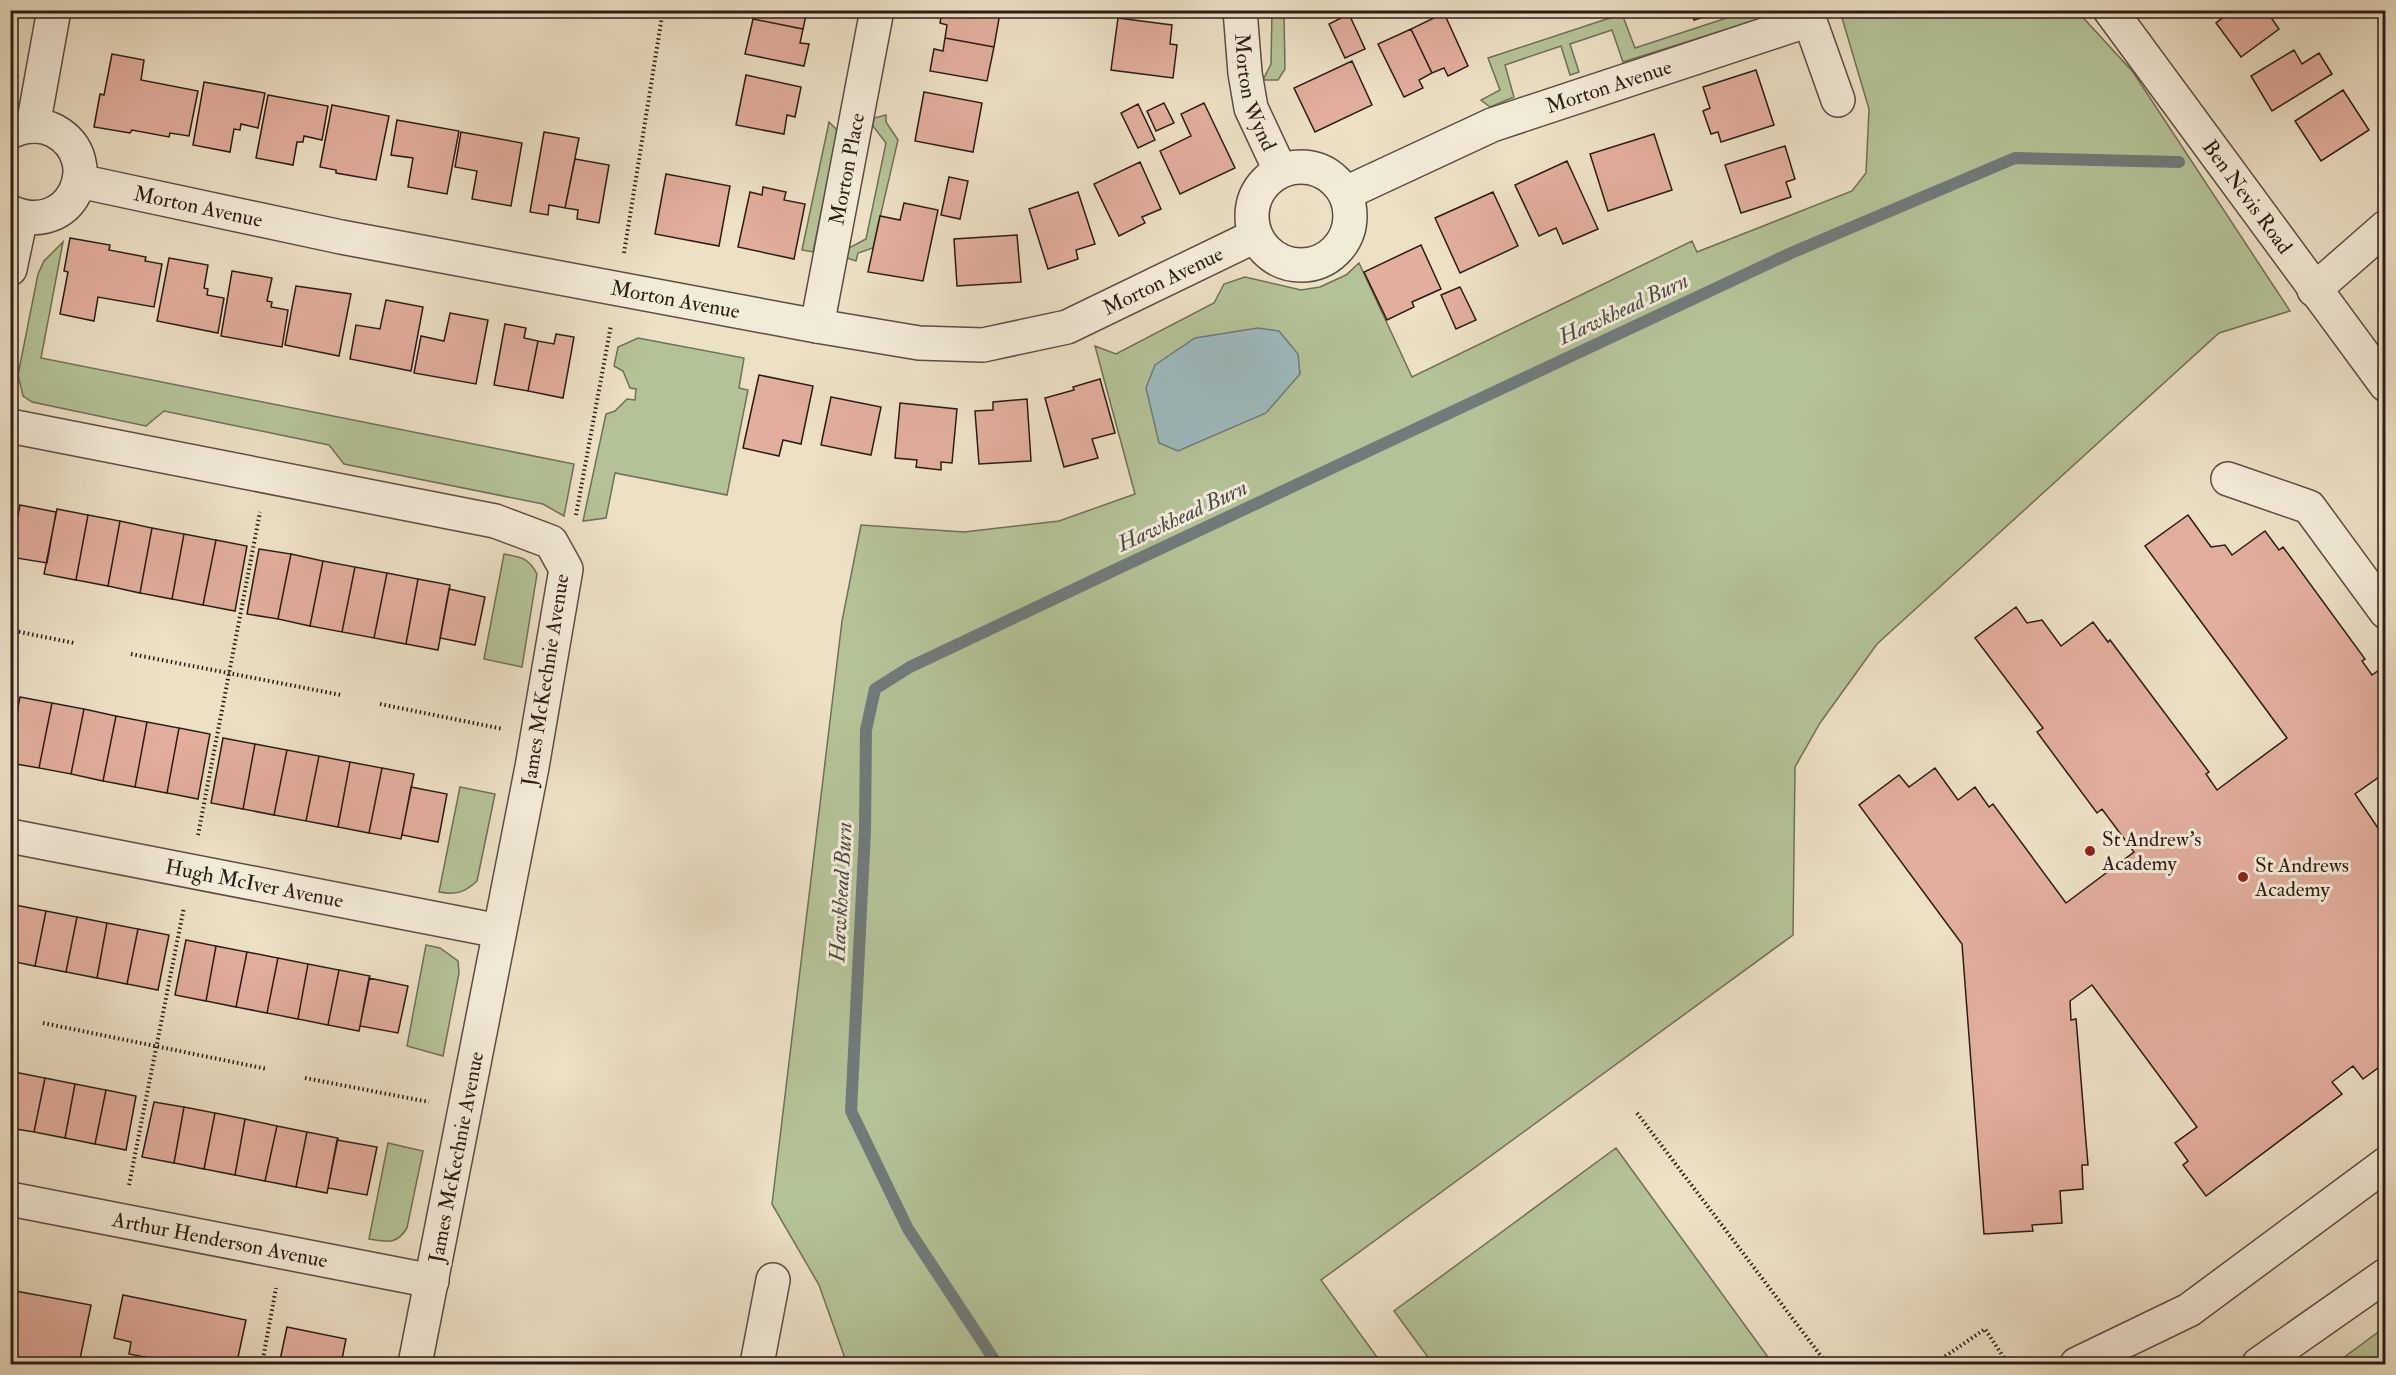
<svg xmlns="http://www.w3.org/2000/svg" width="2396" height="1375" viewBox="0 0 2396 1375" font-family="'IM FELL Double Pica',serif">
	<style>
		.green { fill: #b4c397; stroke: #707056; stroke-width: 1.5 }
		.water { fill: #9dbabf; stroke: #707b7b; stroke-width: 1.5 }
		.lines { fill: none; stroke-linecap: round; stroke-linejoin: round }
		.stream { stroke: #707b7b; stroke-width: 12 }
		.building { fill: #e2ae9d; stroke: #2d1c14; stroke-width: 1.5 }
		.minor-casing { stroke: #5d4d40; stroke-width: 36 }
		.path { stroke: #2d1c14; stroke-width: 4; stroke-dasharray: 1.5 3; stroke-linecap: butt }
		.minor { stroke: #f3ebd9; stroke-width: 33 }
		.poi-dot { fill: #8f2418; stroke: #f3ebd9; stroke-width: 2 }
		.labels { text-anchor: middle; stroke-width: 6; stroke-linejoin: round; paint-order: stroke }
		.street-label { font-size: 21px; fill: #2d1c14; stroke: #f3ebd9 }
		.poi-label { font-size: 21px; fill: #2d1c14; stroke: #f3ebd9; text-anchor: start }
		.water-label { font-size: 22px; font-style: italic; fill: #4f4b47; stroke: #f3ebd9 }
	</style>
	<rect width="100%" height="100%" fill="#ece0c5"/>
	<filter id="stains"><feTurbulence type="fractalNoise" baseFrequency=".00333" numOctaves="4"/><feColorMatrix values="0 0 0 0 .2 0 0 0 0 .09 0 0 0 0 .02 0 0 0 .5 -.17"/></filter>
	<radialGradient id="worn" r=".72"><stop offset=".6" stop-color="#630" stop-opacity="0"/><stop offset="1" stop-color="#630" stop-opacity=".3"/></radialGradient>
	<path class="green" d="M1272 11H1284L1285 69 1278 80H1263L1271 64Z
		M1748 11H1769L1759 19 1623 62 1612 30 1570 44 1579 72 1570 75 1561 46 1505 65 1514 97 1490 107 1481 100 1500 90 1488 58 1622 14 1635 48Z
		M1840 11H2077L2133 72 2290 311 2219 333 1877 644 1820 723 1795 767 1793 935 1321 1280 1382 1364H847L819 1285 772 1204 842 621 861 525 964 532 1059 521 1135 494 1095 346 1116 354 1214 303 1224 284 1245 277 1301 290 1320 287 1346 275 1359 263 1412 377 1692 241 1697 252 1852 191 1866 173 1869 109Z
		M886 115V122L898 140 873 248 858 253 856 261 847 258 849 248 866 239 886 143 873 126 874 118Z
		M829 122 838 131 813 252 802 250Z
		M63 242 41 358 574 464 564 516 543 504 344 464 329 445 164 411 146 426 32 402 23 396 18 375 38 274 44 261Z
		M638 338 744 358 739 388 748 390 727 495 615 473 606 518 583 521 606 414 615 411 627 399 635 400 636 389 630 388 623 371 614 366 618 347Z
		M18 460 11 500V465Z
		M504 554C521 557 529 558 537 574L522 667 484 659Z
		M460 787 495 794 477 881C464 893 456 895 439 892Z
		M426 945 440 948 458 961 459 973 443 1056 407 1046Z
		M388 1143 423 1151 407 1228C397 1245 387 1242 369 1239Z
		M1616 1148 1773 1364H1433L1394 1311Z
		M2385 1327V1364H2335Z"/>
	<path class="water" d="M1258 328 1279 331 1298 354 1300 374 1266 413 1178 451 1159 443 1146 388 1155 365 1195 338Z"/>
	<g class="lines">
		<path class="stream" d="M997 1364 908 1229 851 1111 865 831 866 730 875 689 910 667 1119 568 1791 253 2015 158 2179 162"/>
	</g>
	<path class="building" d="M754 10H815L813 17 806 15 803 29 753 19Z
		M942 10H988L1000 13 994 47 945 38 947 25 940 23Z
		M1691 10H1724L1694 20Z
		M2233 10H2266L2279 29 2241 57 2216 23Z
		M1444 13 1468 66 1448 76 1444 68 1432 73 1411 29Z
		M1349 14 1365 49 1345 58 1329 24Z
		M1118 18 1172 25 1170 44 1177 45 1173 78 1111 70Z
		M753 19 803 29 800 43 809 44 804 66 745 54Z
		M1411 29 1432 73 1419 80 1423 88 1404 97 1378 44Z
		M945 38 994 47 987 81 930 71 934 49 943 51Z
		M2294 50 2302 64 2319 53 2332 74 2272 111 2251 76Z
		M112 54 144 60 141 80 198 91 189 136 170 133 169 137 132 130 130 133 94 127 100 94 104 95Z
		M1352 61 1372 105 1315 132 1294 88Z
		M1756 70 1774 125 1721 142 1718 132 1711 134 1703 111 1710 108 1703 87Z
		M746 75 801 87 795 117 787 115 784 134 736 125Z
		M204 82 265 93 258 128 241 124 240 130 234 129 230 152 193 145Z
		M2343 90 2369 130 2321 161 2295 121Z
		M924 92 982 103 973 152 915 141Z
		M268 95 328 106 322 140 304 136 303 142H297L293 165 256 158Z
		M1164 103 1174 123 1156 131 1147 111Z
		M1204 103 1235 168 1180 194 1160 151 1191 136 1181 114Z
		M1138 104 1155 140 1138 148 1121 113Z
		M332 105 389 116 376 180 336 173V170L320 167Z
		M397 120 459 131 447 194 408 187 413 158 391 155Z
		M461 132 522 143 511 206 472 199 477 171 455 167Z
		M544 132 579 138 565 208 549 205 548 215 530 212Z
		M1654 134 1672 190 1608 211 1590 154Z
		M1785 146 1795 179 1786 182 1791 197 1741 213 1725 165Z
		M575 159 609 165 599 223 577 219 578 210 565 208Z
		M1567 161 1598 229 1563 244 1556 228 1539 236 1515 185Z
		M1140 162 1161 209 1142 217 1145 223 1119 236 1094 184Z
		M666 174 730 186 719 246 655 234Z
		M949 177 968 181 960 219 941 215Z
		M763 187 786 192 784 200 805 204 794 259 738 247 750 192 762 195Z
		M1078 192 1095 244 1076 250 1078 259 1048 269 1029 209Z
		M1493 192 1518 246 1460 273 1435 218Z
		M904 203 938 210 923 281 868 272 880 216 900 220Z
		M1017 235 1021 282 957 286 954 239Z
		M70 238 110 245 109 250 146 257 145 261 162 264 154 307 98 297 94 321 60 314 68 272 64 271Z
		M1421 245 1441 289 1412 302 1414 307 1387 320 1364 272Z
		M169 258 208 265 204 288 208 289 207 295 224 298 218 333 157 321Z
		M232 271 272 278 267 301 272 302 271 307 288 310 282 347 221 336Z
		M296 286 351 294 339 356 285 345Z
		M1460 287 1476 320 1456 329 1441 295Z
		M386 300 423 307 411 371 350 359 356 325 380 329Z
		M450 313 488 320 476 384 414 373 421 336 444 341Z
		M505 324 526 328 524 338 538 341 528 391 494 385Z
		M556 334 574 337 563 398 528 391 538 341 554 344Z
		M759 375 813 386 801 444 783 440 779 456 743 448Z
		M1100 379 1115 433 1092 439 1098 458 1064 467 1045 398 1074 390 1073 387Z
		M831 397 881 407 871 455 821 445Z
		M1027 399 1031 461 979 464 975 411 993 410V402Z
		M900 403 957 409 952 463 941 462V470L916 467 917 460 895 458Z
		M20 505 56 512 47 563 10 557Z
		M57 509 88 515 76 580 44 574Z
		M88 515 120 521 108 586 76 580Z
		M2188 515 2211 547 2225 545 2232 555 2265 531 2279 550 2283 547 2365 659 2362 661 2372 675 2386 665V772L2355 794 2386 840V1062L2363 1079 2353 1066 2332 1082 2342 1094 2206 1196 2183 1165 2188 1161 2175 1143 2197 1127 2092 985 2070 1001 2071 1020 2076 1019 2077 1030 2085 1130 2088 1165H2082L2083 1189 2060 1191 2062 1223 2032 1225 2033 1231 1984 1234 1962 944 1859 805 1899 775 1909 787 1935 768 1958 800 1975 787 1989 807 1993 804 2066 903 2134 852 2102 809 2097 813 2037 732 2043 728 1975 638 2016 607 2027 623 2042 620 2061 646 2093 622 2108 642 2110 640 2209 772 2206 774 2217 790 2287 738 2145 546Z
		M120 521 152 528 140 593 108 586Z
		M152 528 184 534 172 599 140 593Z
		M184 534 216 540 203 605 172 599Z
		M216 540 247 546 235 611 203 605Z
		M259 549 291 554 278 619 247 614Z
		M291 554 323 561 310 626 278 619Z
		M323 561 355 567 342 632 310 626Z
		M355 567 387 573 374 638 342 632Z
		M387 573 418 579 406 644 374 638Z
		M418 579 450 585 438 650 406 644Z
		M449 589 485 597 475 645 440 638Z
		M20 697 52 703 39 768 10 763V746Z
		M52 703 84 709 71 774 39 768Z
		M10 709 18 710 10 746Z
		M84 709 116 716 103 781 71 774Z
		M116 716 147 722 135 787 103 781Z
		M147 722 179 728 167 793 135 787Z
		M179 728 210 734 198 799 167 793Z
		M223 738 255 744 243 809 211 803Z
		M255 744 287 750 274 815 243 809Z
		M287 750 319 756 306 821 274 815Z
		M319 756 350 762 338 827 306 821Z
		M350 762 382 768 369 833 338 827Z
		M382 768 414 774 401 839 369 833Z
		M411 787 447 794 438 842 402 835Z
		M10 904 15 905 10 930Z
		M15 905 46 911 35 966 10 961V930Z
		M46 911 77 917 66 972 35 966Z
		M77 917 107 923 97 978 66 972Z
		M107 923 138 929 127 984 97 978Z
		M138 929 169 935 158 990 127 984Z
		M186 940 216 946 206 1001 175 995Z
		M216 946 247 952 236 1007 206 1001Z
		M247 952 278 958 267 1013 236 1007Z
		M278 958 308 964 298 1019 267 1013Z
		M308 964 339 970 328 1025 298 1019Z
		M339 970 370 976 359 1031 328 1025Z
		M369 978 408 986 398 1033 360 1026Z
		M14 1072 45 1078 34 1132 10 1128V1090Z
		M45 1078 75 1084 65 1138 34 1132Z
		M75 1084 106 1090 95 1144 65 1138Z
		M106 1090 136 1096 126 1150 95 1144Z
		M154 1102 184 1107 174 1163 142 1157Z
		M184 1107 215 1113 204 1169 174 1163Z
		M215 1113 245 1119 235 1175 204 1169Z
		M245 1119 277 1126 265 1181 235 1175Z
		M277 1126 307 1132 296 1187 265 1181Z
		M307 1132 338 1138 327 1193 296 1187Z
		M337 1140 377 1147 367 1195 328 1188Z
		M10 1290 91 1305 79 1364H10Z
		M123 1295 246 1320 237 1362 218 1358 217 1364H180L129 1354 131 1342 114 1338Z
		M287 1327 346 1339 341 1364H305L280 1360Z
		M280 1360 305 1364H279Z"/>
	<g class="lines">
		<defs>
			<g id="minor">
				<path id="s1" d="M1240 10 1245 73 1251 108 1280 170"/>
				<path d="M1806 10 1838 100"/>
				<path id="s2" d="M2110 10 2386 385"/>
				<path d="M33 126 54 10"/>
				<path d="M10 132C25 125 40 123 55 131 107 160 71 239 10 212"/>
				<circle cx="1301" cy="216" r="49"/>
				<path id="s3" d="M79 181 341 237 817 326 919 343 983 345 1067 327 1255 236"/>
				<path id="s4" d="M1346 193 1492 125 1809 20"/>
				<path d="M10 269 21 217"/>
				<path d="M2314 290 2386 227"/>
				<path id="s5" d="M817 326 877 10"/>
				<path d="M10 426 495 521 551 542 566 569 532 767 415 1364"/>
				<path d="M2228 479 2309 507 2386 612"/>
				<path id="s6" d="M10 836 499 931"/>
				<path id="s7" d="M10 1199 432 1281"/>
				<path d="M757 1364 773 1280"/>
				<path d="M2077 1364 2189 1310 2386 1164"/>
				<path d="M2259 1364 2386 1275"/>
			</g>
		</defs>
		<use href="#minor" class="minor-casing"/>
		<path class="path" d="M624 253 663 10
			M576 515 611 325
			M10 630 74 643
			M131 654 341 695
			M380 704 503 729
			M198 835 260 512
			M43 1023 267 1069
			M305 1078 429 1102
			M1637 1113 1827 1364
			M129 1185 184 907
			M262 1364 276 1288
			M1934 1364 1985 1329 2008 1364"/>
		<use href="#minor" class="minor"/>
	</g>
	<g class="poi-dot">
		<circle cx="2090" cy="851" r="6"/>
		<circle cx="2243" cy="877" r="6"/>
	</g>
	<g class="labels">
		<g class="street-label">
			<text dy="7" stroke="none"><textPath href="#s4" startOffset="284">Morton Avenue</textPath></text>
			<text dy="7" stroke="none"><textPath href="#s1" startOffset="84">Morton Wynd</textPath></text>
			<text dy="7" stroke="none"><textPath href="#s5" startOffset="160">Morton Place</textPath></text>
			<text dy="7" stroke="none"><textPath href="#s2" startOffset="232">Ben Nevis Road</textPath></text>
			<text dy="7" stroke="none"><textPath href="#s3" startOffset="122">Morton Avenue</textPath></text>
			<text dy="7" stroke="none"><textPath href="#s3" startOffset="1112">Morton Avenue</textPath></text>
			<text dy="7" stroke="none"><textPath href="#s3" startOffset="608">Morton Avenue</textPath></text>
			<text transform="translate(545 680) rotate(-81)" y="7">James McKechnie Avenue</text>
			<text dy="7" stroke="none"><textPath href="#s6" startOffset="249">Hugh McIver Avenue</textPath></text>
			<text transform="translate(456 1157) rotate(-79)" y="7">James McKechnie Avenue</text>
			<text dy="7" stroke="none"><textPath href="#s7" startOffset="214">Arthur Henderson Avenue</textPath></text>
		</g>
		<g class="poi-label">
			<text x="2102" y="846">St Andrew's<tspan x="2102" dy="24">Academy</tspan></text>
			<text x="2255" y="872">St Andrews<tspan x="2255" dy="24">Academy</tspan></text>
		</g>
		<g class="water-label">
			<text transform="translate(1623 308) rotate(-25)" y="8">Hawkhead Burn</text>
			<text transform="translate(1182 515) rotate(-25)" y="8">Hawkhead Burn</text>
			<text transform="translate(840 892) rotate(-87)" y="8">Hawkhead Burn</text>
		</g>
	</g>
	<rect width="2396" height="1375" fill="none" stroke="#ece0c5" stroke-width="36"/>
	<rect x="12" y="12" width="2372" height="1351" fill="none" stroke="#2d1c14" stroke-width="3"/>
	<rect x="18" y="18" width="2360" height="1339" fill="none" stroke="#2d1c14" stroke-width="1.5"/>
	<rect width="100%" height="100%" filter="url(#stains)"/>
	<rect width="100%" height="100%" fill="url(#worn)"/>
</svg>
